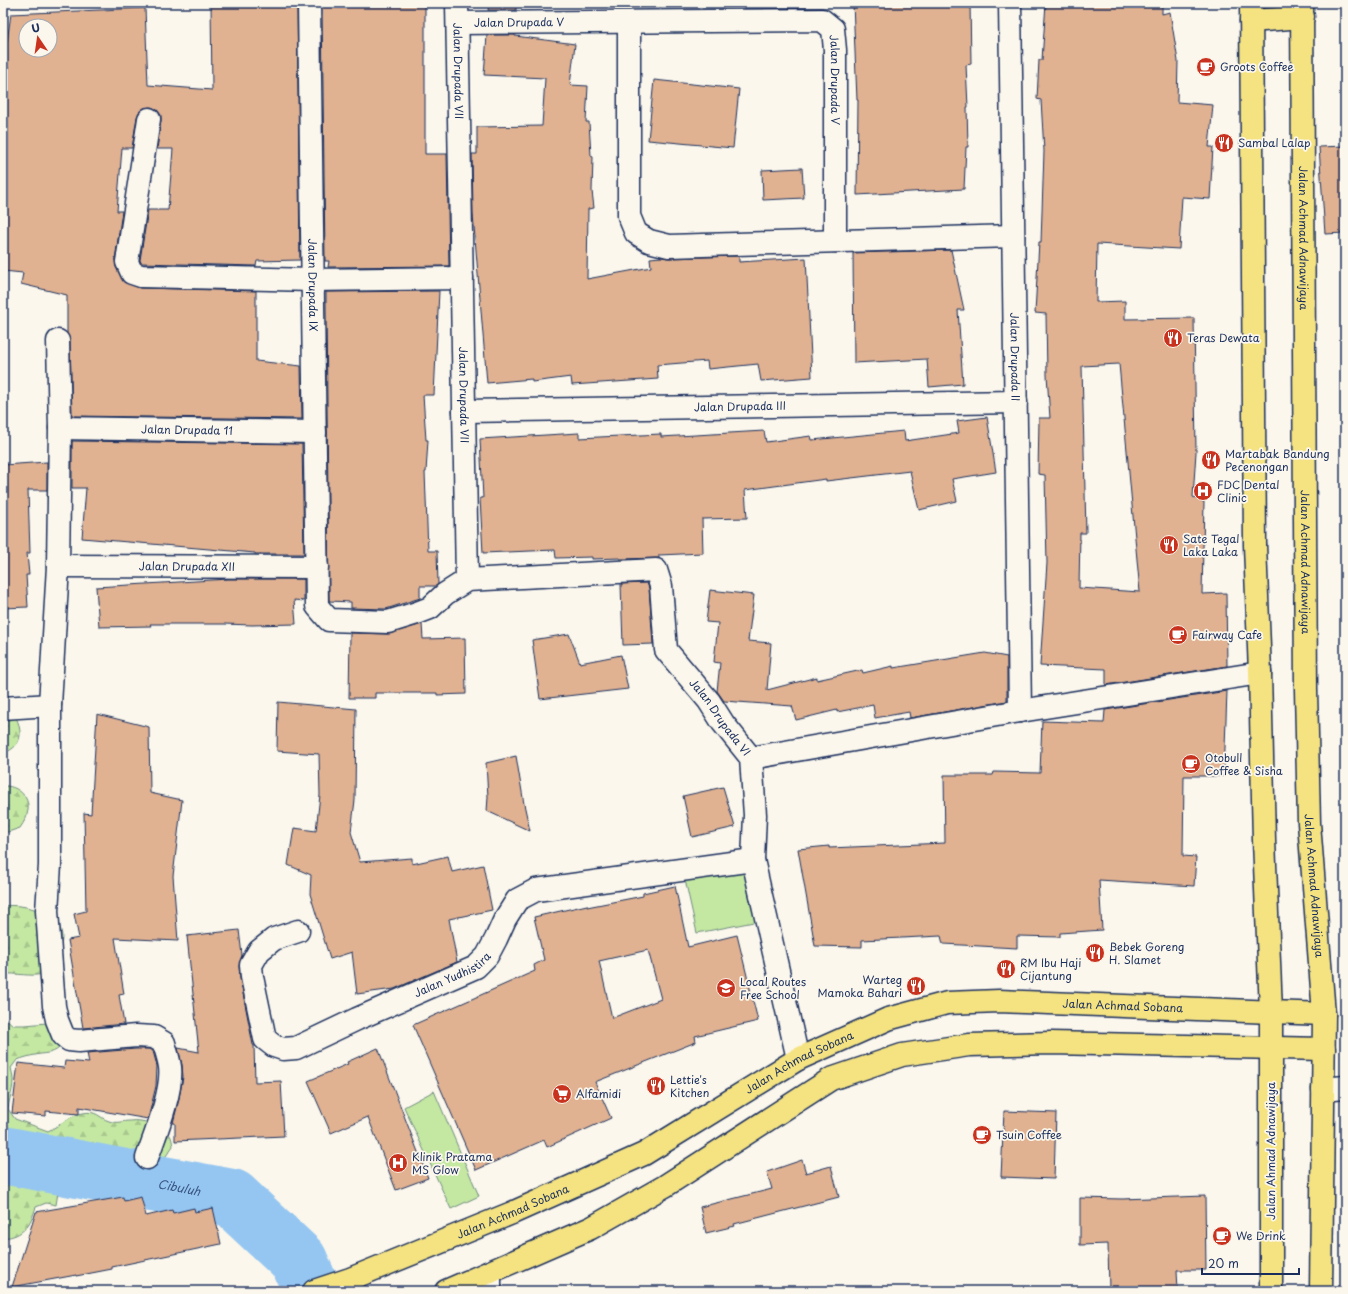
<svg xmlns="http://www.w3.org/2000/svg" width="1348" height="1294" viewBox="0 0 1348 1294" font-family="'Playpen Sans',sans-serif">
	<style>
		.grass { fill: #c4e8a2; stroke: #708c80 }
		.forest { fill: url(#forest-firs); stroke: #708c80 }
		.lines { fill: none; stroke-linecap: round; stroke-linejoin: round }
		.river { stroke: #95c6f1; stroke-width: 58 }
		.building { fill: #e0b291; stroke: #1b2f5e; fill-rule: evenodd }
		.minor-casing { stroke: #1b2f5e; stroke-width: 25 }
		.major-casing { stroke: #1b2f5e; stroke-width: 25 }
		.minor { stroke: #fbf7ec; stroke-width: 22 }
		.major { stroke: #f5e382; stroke-width: 22 }
		.labels { text-anchor: middle; stroke-width: 3.5; stroke-linejoin: round; paint-order: stroke }
		.street-label { font-size: 11px; fill: #1b2f5e; stroke: #fbf7ec }
		.poi-label { font-size: 11px; fill: #1b2f5e; stroke: #fbf7ec; text-anchor: start }
		.water-label { font-size: 12px; font-style: italic; fill: #3a5583; stroke: #fbf7ec }
	</style>
	<defs>
		<pattern id="forest-firs" width="22" height="20" patternUnits="userSpaceOnUse"><rect width="22" height="20" fill="#c4e8a2"/><path d="M5 1l3.5 6h-7zM16 11l3.5 6h-7z" fill="#a8c78e"/></pattern>
	</defs>
	<rect width="100%" height="100%" fill="#fbf7ec"/>
	<filter id="ink" filterUnits="userSpaceOnUse"><feTurbulence type="fractalNoise" baseFrequency=".025" numOctaves="2"/><feDisplacementMap in="SourceGraphic" scale="8" xChannelSelector="R" yChannelSelector="G"/><feConvolveMatrix kernelMatrix="1 2 1 2 8 2 1 2 1" color-interpolation-filters="sRGB"/></filter>
	<g filter="url(#ink)">
		<path class="grass" d="M755 863 764 920 697 933 684 875Z
			M434 1091 479 1196 451 1209 404 1107Z"/>
		<path class="forest" d="M3 707C6 708 10 709 12 711 18 718 23 734 18 742 15 748 9 751 3 754Z
			M3 786C16 785 30 796 28 810 27 817 24 822 20 828L8 832H3Z
			M3 906C22 903 63 912 62 938 62 950 51 963 44 974 29 977 18 973 3 974Z
			M3 1016 13 1025H25L47 1023 64 1044C52 1055 50 1052 35 1055 29 1056 23 1058 17 1060L11 1068C16 1086 10 1093 8 1109L15 1119 48 1131C61 1125 70 1115 83 1113 97 1110 99 1118 109 1121 117 1124 122 1121 130 1121 142 1119 161 1125 169 1134 172 1137 172 1142 173 1146L161 1163 157 1174 149 1181 127 1185 104 1182 95 1178 81 1162 72 1158 62 1160 57 1181 58 1192 56 1205 46 1203 36 1207C30 1225 24 1236 3 1238Z"/>
		<g class="lines">
			<path class="river" id="s1" d="M3 1155 232 1198 299 1261 312 1291"/>
		</g>
		<path class="building" d="M211 3H297L300 260 257 261 256 266 141 263 140 260 148 210H168L173 149H157L161 121V115L157 110 151 107 144 108 139 112 137 117 132 148H122L117 211H122L115 260 116 267 124 282 140 288 256 291V361L301 366 302 419 72 416 70 341 67 333V295L21 284 23 273 3 271V117L8 67H3V42H7L11 14 145 8 148 85 212 90ZM26 26H50V50H26Z
			M322 3H425V154H447L449 266 328 267 329 261H325Z
			M489 3H516V10H488Z
			M853 3H970L971 64 966 65 968 107H967L968 147H966L964 189 857 195 858 100H857Z
			M1046 3H1162V14L1170 12 1178 61 1177 102 1213 105 1209 147H1213L1210 199 1182 197 1179 249 1097 244 1096 302 1125 301V319L1194 318 1196 452 1193 497 1204 502 1202 594 1226 593 1227 666 1106 685V669L1040 666 1047 563 1045 475 1038 474 1039 418H1050L1047 375 1046 314 1035 313 1039 242H1041L1044 151 1041 100 1037 99 1039 60H1042ZM1119 364 1140 592 1079 588 1080 533H1086L1082 366Z
			M487 35H515V36L575 44 570 85 588 86 586 122H589L591 156 593 157 592 191 594 208 588 209 587 279 651 267 650 258 661 257 669 258 739 256V262L806 258 812 377 761 381 758 364 708 369 707 361 657 365 658 379 572 385 571 377 532 382V379L487 383 473 214 472 154H477V127L542 126 545 78 484 75Z
			M654 80 739 89 733 148 648 140Z
			M1345 146V233L1325 234 1319 147Z
			M802 168 804 198 763 200 762 170Z
			M951 250 964 310H958L963 384 929 387 927 359 854 363 853 253Z
			M439 291 434 395H423L426 440H428L426 472H425L428 551H437L438 584 436 586H420V598L386 609 351 608V602L329 601 326 305V292Z
			M987 417 996 472 952 479 957 501 919 510 910 471 826 481V479L745 490 747 518 702 519 703 553 659 555V558L620 559V558L592 559V557L556 558 555 550 483 553 480 498H483L480 439 579 433V438L661 434V437L764 431 766 442 811 436 812 440 904 431 905 441 959 433 957 421Z
			M72 441 302 444 304 554H255V553L82 538 86 488H72Z
			M47 462V490H28L30 553H27L29 575H26L28 607 3 608V465Z
			M229 579H304V601L294 600 296 624 252 625 224 624H150L151 626 99 627 96 587Z
			M647 583 649 588 653 644 623 645 621 584Z
			M710 590 754 595 748 641 771 643 767 690 817 677V680L862 670 863 673 893 666V668L985 653 1007 657V701L910 718 909 712 875 718 873 705 837 712V710L796 720 792 706 724 701 717 691 720 663 714 662 718 623 706 622Z
			M422 624 423 639 465 638 466 694 437 695V693H375V698H349L350 633 388 634Z
			M569 634 580 663 621 655 628 689 540 699 532 640Z
			M1227 691 1224 776H1184L1183 856 1196 857 1194 886 1099 880 1102 930 1060 933V937L1017 936V948L943 944 941 936 862 940V947L815 946 798 849 829 846V848L945 843 944 775H993L994 772 1040 773 1042 721 1104 723 1105 710Z
			M278 702 356 709 355 800 351 832 360 862 412 858V864L448 856 452 872 483 865 492 910 449 919 457 962 394 989 357 994 352 952 330 959 310 894 311 875 288 865 294 828 316 831 320 795 319 754 277 751Z
			M97 714 149 727 150 793 182 800 173 876 178 941 115 938 124 994 119 995 124 1024 83 1028 68 940 79 938 74 914 86 911 84 813 91 814Z
			M516 756 524 804 530 831 487 811 488 797 486 763Z
			M723 787 735 827 692 837 683 796Z
			M675 886 688 947 737 935 758 1021 695 1036 696 1042 595 1082 611 1118 547 1147 544 1140 476 1170 413 1025 535 971 534 965 544 960 534 917 587 905V907L643 896V893ZM648 950 661 999 612 1018 599 961Z
			M239 930 242 955 239 966 240 978 253 1045H254L255 1082 281 1081 284 1136 175 1141V1123H173L178 1103 183 1077 182 1065 178 1048 199 1052 187 936Z
			M378 1048 428 1178 396 1190 368 1117 331 1133 308 1081 348 1064 347 1062Z
			M136 1049H150L153 1051 157 1066 156 1086 148 1119 79 1107V1114L46 1111V1116L12 1113 18 1063 64 1068 65 1061 89 1063 87 1053Z
			M1004 1111 1056 1113 1054 1179 1001 1177Z
			M802 1160 806 1173 831 1166 839 1197 734 1224 735 1226 706 1233 700 1207 772 1189 767 1172Z
			M1205 1196 1206 1270H1177L1178 1291H1109L1108 1244 1080 1245V1198L1122 1199Z
			M123 1197 124 1201 141 1197 146 1216 172 1210 173 1213 194 1208 195 1212 213 1208 221 1244 112 1267V1269L76 1276V1275L12 1287 36 1212Z"/>
		<g class="lines">
			<defs>
				<g id="minor">
					<path id="s2" d="M309 3 317 606 329 620 388 622 417 613 430 608 445 594 467 580 656 570 661 586 666 650 709 701 723 723 751 758 755 815 753 860 798 1059"/>
					<path id="s3" d="M457 3 467 580"/>
					<path id="s4" d="M1010 3 1020 711"/>
					<path d="M629 22V216L636 233 649 241 669 246 1013 236"/>
					<path id="s5" d="M458 23 822 20 833 29 835 50V241"/>
					<path d="M149 119 127 262 132 273 141 276 313 280 462 278"/>
					<path d="M58 341 60 428 58 566 50 705V865L47 911 54 1006 57 1020 63 1035 69 1040 79 1041 136 1036 154 1037 164 1043C166 1051 169 1059 170 1067 173 1091 155 1135 147 1158"/>
					<path id="s6" d="M464 411 1016 402"/>
					<path id="s7" d="M60 428 315 432"/>
					<path id="s8" d="M58 566 317 567"/>
					<path d="M3 708 50 705"/>
					<path d="M751 758 1020 711 1260 673"/>
					<path id="s9" d="M298 931 274 939 259 951 251 965 252 977 265 1039 274 1046 283 1049 296 1048 357 1019 476 967 487 956 496 939 505 919 517 900 536 890 753 860"/>
					<path d="M1323 1089 1345 1087"/>
					<path d="M490 1272V1291"/>
				</g>
				<g id="major">
					<path d="M1251 3 1255 545 1260 673 1264 840 1271 1011V1291"/>
					<path id="s10" d="M1302 3 1306 690 1309 823 1324 1014 1321 1291"/>
					<path d="M1251 21 1303 17"/>
					<path id="s11" d="M314 1291 350 1279 512 1213 644 1154 798 1059 888 1019 947 1003 999 1001 1324 1014"/>
					<path d="M446 1291 591 1228 665 1186 831 1079 902 1055 969 1045 1051 1043 1324 1049"/>
				</g>
			</defs>
			<use href="#minor" class="minor-casing"/>
			<use href="#major" class="major-casing"/>
			<use href="#minor" class="minor"/>
			<use href="#major" class="major"/>
		</g>
	</g>
	<defs>
		<symbol id="cafe-disc" viewBox="-11 -11 22 22"><circle r="9.5" fill="#c8321e" stroke="#fbf7ec"/><path d="M-5.5-4.5H6V0H3Q3 3.5 0 3.5H-2.5Q-5.5 3.5-5.5 0ZM3-3.2v2h1.7v-2ZM-6 4.5H4V6H-6Z" fill="#fff"/></symbol>
		<symbol id="restaurant-disc" viewBox="-11 -11 22 22"><circle r="9.5" fill="#c8321e" stroke="#fbf7ec"/><path d="M-5-6h1v4h1v-4h1v4h1v-4h1v5L-1.5 .5V6h-2V.5L-5-1ZM5-6V6H3V1.5H1.5Q1.5-4 5-6Z" fill="#fff"/></symbol>
		<symbol id="hospital-disc" viewBox="-11 -11 22 22"><circle r="9.5" fill="#c8321e" stroke="#fbf7ec"/><path d="M-5-5h3v3.5h4V-5h3V5h-3V1.5h-4V5h-3Z" fill="#fff"/></symbol>
		<symbol id="school-disc" viewBox="-11 -11 22 22"><circle r="9.5" fill="#c8321e" stroke="#fbf7ec"/><path d="M0-5L7-2L0 1L-7-2ZM-4 1L0 2.5L4 1V4Q0 6-4 4Z" fill="#fff"/></symbol>
		<symbol id="supermarket-disc" viewBox="-11 -11 22 22"><circle r="9.5" fill="#c8321e" stroke="#fbf7ec"/><path d="M-6-5.5h2.5l.6 2H6L4.5 2H-2.5L-4.4-4H-6ZM-1.5 3.2a1.3 1.3 0 1 0 .1 0ZM3 3.2a1.3 1.3 0 1 0 .1 0Z" fill="#fff"/></symbol>
	</defs>
	<g fill-rule="evenodd">
		<use href="#cafe-disc" x="1195" y="56" width="22" height="22"/>
		<use href="#restaurant-disc" x="1213" y="132" width="22" height="22"/>
		<use href="#restaurant-disc" x="1162" y="327" width="22" height="22"/>
		<use href="#restaurant-disc" x="1200" y="449" width="22" height="22"/>
		<use href="#hospital-disc" x="1192" y="480" width="22" height="22"/>
		<use href="#restaurant-disc" x="1158" y="534" width="22" height="22"/>
		<use href="#cafe-disc" x="1167" y="624" width="22" height="22"/>
		<use href="#cafe-disc" x="1180" y="753" width="22" height="22"/>
		<use href="#restaurant-disc" x="1084" y="942" width="22" height="22"/>
		<use href="#restaurant-disc" x="995" y="958" width="22" height="22"/>
		<use href="#restaurant-disc" x="905" y="975" width="22" height="22"/>
		<use href="#school-disc" x="715" y="977" width="22" height="22"/>
		<use href="#restaurant-disc" x="645" y="1075" width="22" height="22"/>
		<use href="#supermarket-disc" x="551" y="1083" width="22" height="22"/>
		<use href="#cafe-disc" x="971" y="1124" width="22" height="22"/>
		<use href="#hospital-disc" x="387" y="1152" width="22" height="22"/>
		<use href="#cafe-disc" x="1211" y="1225" width="22" height="22"/>
	</g>
	<g class="labels">
		<g class="street-label">
			<text dy="4" stroke="none"><textPath href="#s5" startOffset="61">Jalan Drupada V</textPath></text>
			<text dy="4" stroke="none"><textPath href="#s3" startOffset="68">Jalan Drupada VII</textPath></text>
			<text dy="4" stroke="none"><textPath href="#s5" startOffset="429">Jalan Drupada V</textPath></text>
			<text dy="4" stroke="none"><textPath href="#s10" startOffset="235">Jalan Achmad Adnawijaya</textPath></text>
			<text dy="4" stroke="none"><textPath href="#s2" startOffset="282">Jalan Drupada IX</textPath></text>
			<text dy="4" stroke="none"><textPath href="#s4" startOffset="354">Jalan Drupada II</textPath></text>
			<text dy="4" stroke="none"><textPath href="#s3" startOffset="392">Jalan Drupada VII</textPath></text>
			<text dy="4" stroke="none"><textPath href="#s6" startOffset="276">Jalan Drupada III</textPath></text>
			<text dy="4" stroke="none"><textPath href="#s7" startOffset="127">Jalan Drupada 11</textPath></text>
			<text dy="4" stroke="none"><textPath href="#s10" startOffset="559">Jalan Achmad Adnawijaya</textPath></text>
			<text dy="4" stroke="none"><textPath href="#s8" startOffset="129">Jalan Drupada XII</textPath></text>
			<text dy="4" stroke="none"><textPath href="#s2" startOffset="1128">Jalan Drupada VI</textPath></text>
			<text dy="4" stroke="none"><textPath href="#s10" startOffset="883">Jalan Achmad Adnawijaya</textPath></text>
			<text dy="4" stroke="none"><textPath href="#s9" startOffset="343">Jalan Yudhistira</textPath></text>
			<text dy="4" stroke="none"><textPath href="#s11" startOffset="874">Jalan Achmad Sobana</textPath></text>
			<text dy="4" stroke="none"><textPath href="#s11" startOffset="538">Jalan Achmad Sobana</textPath></text>
			<text transform="translate(1271 1151) rotate(-90)" y="4">Jalan Ahmad Adnawijaya</text>
			<text dy="4" stroke="none"><textPath href="#s11" startOffset="214">Jalan Achmad Sobana</textPath></text>
		</g>
		<g class="poi-label">
			<text x="1220" y="71">Groots Coffee</text>
			<text x="1238" y="147">Sambal Lalap</text>
			<text x="1187" y="342">Teras Dewata</text>
			<text x="1225" y="458">Martabak Bandung<tspan x="1225" dy="13">Pecenongan</tspan></text>
			<text x="1217" y="489">FDC Dental<tspan x="1217" dy="13">Clinic</tspan></text>
			<text x="1183" y="543">Sate Tegal<tspan x="1183" dy="13">Laka Laka</tspan></text>
			<text x="1192" y="639">Fairway Cafe</text>
			<text x="1205" y="762">Otobull<tspan x="1205" dy="13">Coffee &amp; Sisha</tspan></text>
			<text x="1109" y="951">Bebek Goreng<tspan x="1109" dy="13">H. Slamet</tspan></text>
			<text x="1020" y="967">RM Ibu Haji<tspan x="1020" dy="13">Cijantung</tspan></text>
			<text x="902" y="984" text-anchor="end">Warteg<tspan x="902" dy="13">Mamoka Bahari</tspan></text>
			<text x="740" y="986">Local Routes<tspan x="740" dy="13">Free School</tspan></text>
			<text x="670" y="1084">Lettie's<tspan x="670" dy="13">Kitchen</tspan></text>
			<text x="576" y="1098">Alfamidi</text>
			<text x="996" y="1139">Tsuin Coffee</text>
			<text x="412" y="1161">Klinik Pratama<tspan x="412" dy="13">MS Glow</tspan></text>
			<text x="1236" y="1240">We Drink</text>
		</g>
		<g class="water-label">
			<text dy="4" stroke="none"><textPath href="#s1" startOffset="179">Cibuluh</textPath></text>
		</g>
	</g>
	<rect width="1348" height="1294" fill="none" stroke="#fbf7ec" stroke-width="16"/>
	<rect x="8" y="8" width="1332" height="1278" fill="none" stroke="#1b2f5e" stroke-width="1.5" filter="url(#ink)"/>
	<g transform="translate(38 38) rotate(347)"><circle r="19" fill="#fbf7ec" stroke="#a1a7b3"/>
	<path d="M0-3L7 15L0 10L-7 15Z" fill="#c8321e"/>
	<text y="-6" font-size="11" font-weight="bold" text-anchor="middle" fill="#1b2f5e">U</text>
	</g>
	<path d="M1202 1268v6h97v-6" fill="none" stroke="#1b2f5e" stroke-width="2"/>
	<text x="1208" y="1268" font-size="12" fill="#1b2f5e" stroke="#fbf7ec" stroke-width="3" paint-order="stroke">20 m</text>
</svg>
